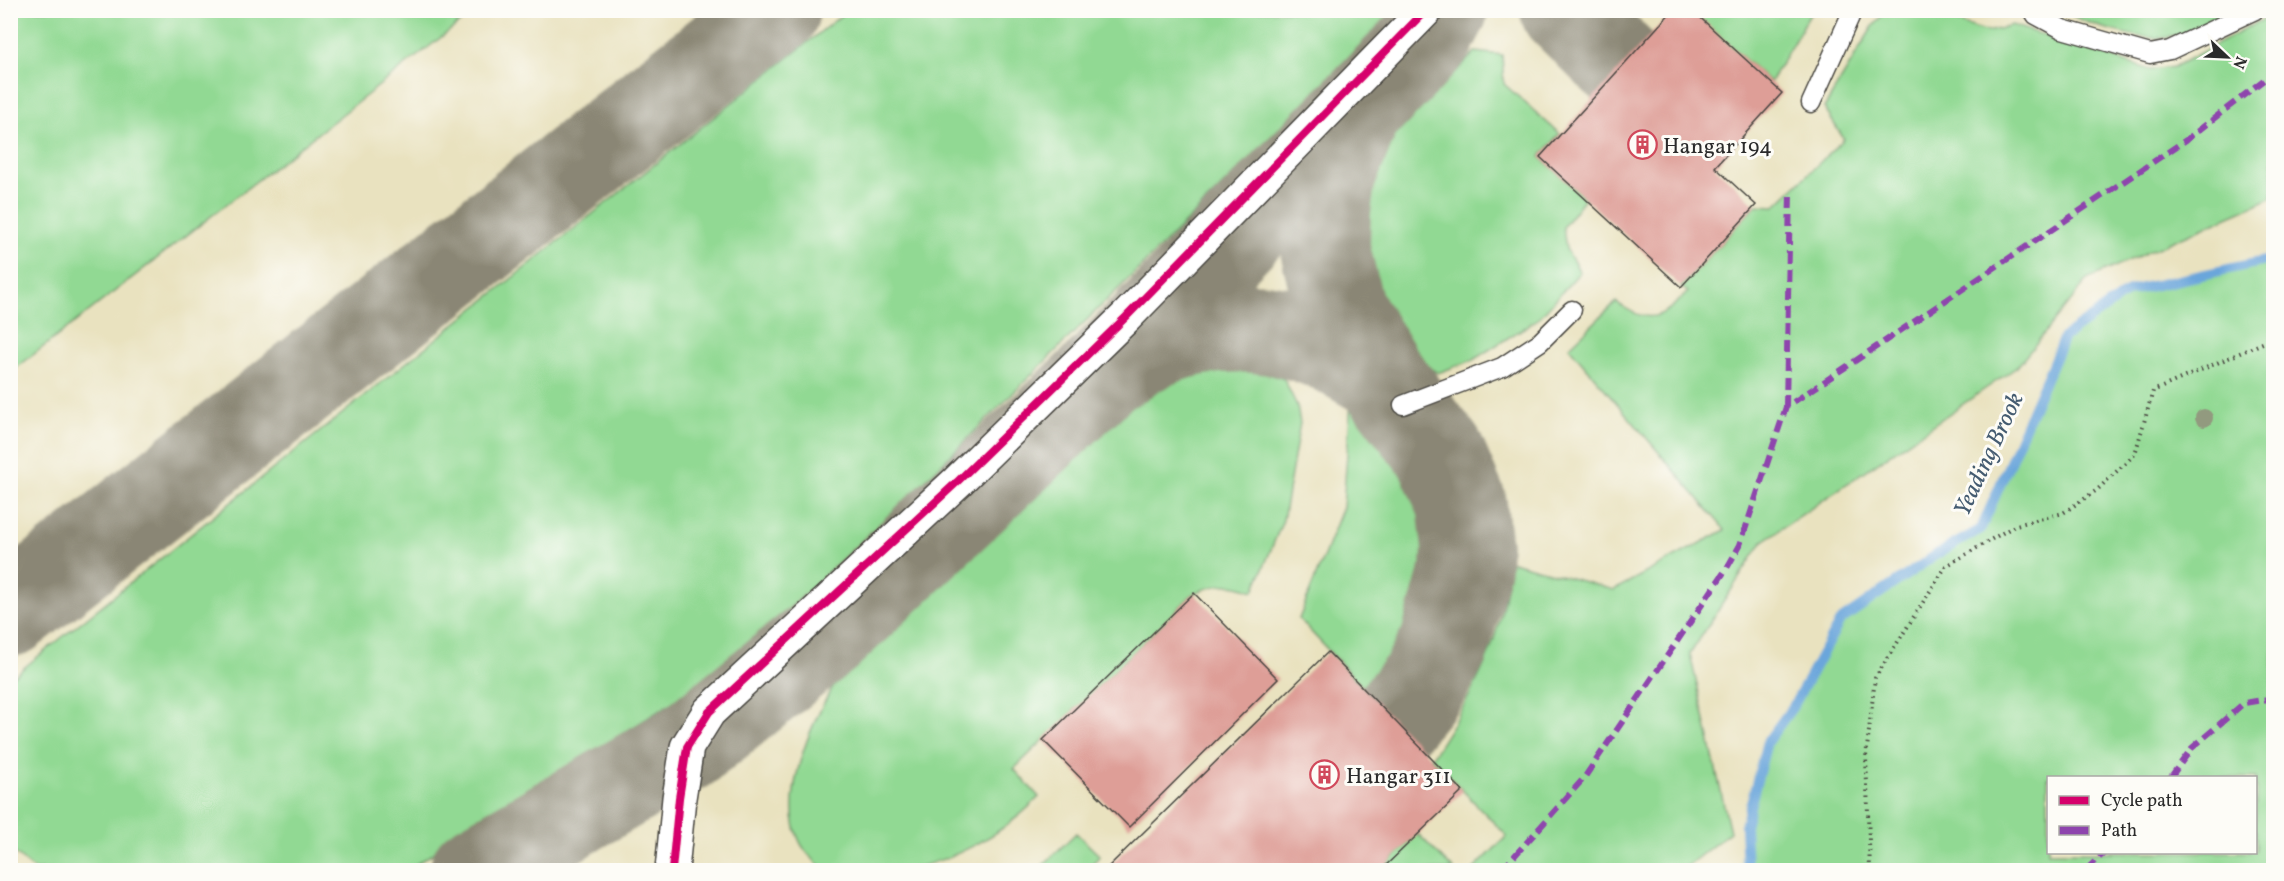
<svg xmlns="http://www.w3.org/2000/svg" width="2284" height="881" viewBox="0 0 2284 881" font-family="Vollkorn,serif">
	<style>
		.green { fill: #91d993; stroke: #5e825f; stroke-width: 1.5; fill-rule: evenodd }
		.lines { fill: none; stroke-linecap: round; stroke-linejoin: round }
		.stream { stroke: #6ba6db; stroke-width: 10 }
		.taxiway { stroke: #8a8675; stroke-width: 90 }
		.building { fill: #de9e97 }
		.lane-casing { stroke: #484641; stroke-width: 21 }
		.street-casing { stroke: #484641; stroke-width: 36 }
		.path { stroke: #484641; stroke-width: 4; stroke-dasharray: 1.5 4.5; stroke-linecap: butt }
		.lane { stroke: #fff; stroke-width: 18 }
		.street { stroke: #fff; stroke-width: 33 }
		.quiet { stroke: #8e44ad; stroke-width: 6; stroke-dasharray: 12 6; stroke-linecap: butt }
		.cycleway-casing { stroke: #fdfcf7; stroke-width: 11 }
		.cycleway { stroke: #d6006c; stroke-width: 8 }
		.tree { fill: #929a7f }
		.labels { text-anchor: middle; stroke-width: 6; stroke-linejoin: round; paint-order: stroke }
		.poi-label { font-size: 22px; fill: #2b2b2b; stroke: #fdfcf7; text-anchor: start }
		.water-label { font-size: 24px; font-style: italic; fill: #455c71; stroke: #fdfcf7 }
	</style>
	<rect width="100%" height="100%" fill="#fdfcf7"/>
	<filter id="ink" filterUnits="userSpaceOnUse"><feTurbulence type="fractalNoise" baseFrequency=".0167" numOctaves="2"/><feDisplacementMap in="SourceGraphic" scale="12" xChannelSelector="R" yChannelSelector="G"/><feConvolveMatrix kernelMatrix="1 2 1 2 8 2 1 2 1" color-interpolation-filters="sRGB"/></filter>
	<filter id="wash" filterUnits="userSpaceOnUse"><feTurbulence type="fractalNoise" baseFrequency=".008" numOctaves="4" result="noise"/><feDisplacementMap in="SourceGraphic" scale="24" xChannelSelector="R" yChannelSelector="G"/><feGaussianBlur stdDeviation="1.35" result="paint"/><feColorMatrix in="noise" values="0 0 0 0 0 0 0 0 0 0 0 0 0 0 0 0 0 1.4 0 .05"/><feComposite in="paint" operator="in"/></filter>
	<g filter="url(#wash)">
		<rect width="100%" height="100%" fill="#e9e2bf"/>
		<path class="green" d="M11 10H475V11L11 372Z
			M848 10 1399 11 778 626 676 700 407 870H35L11 850V678Z
			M1692 11H1812L1770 82Z
			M1886 11H1923L1988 32 2012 25 2150 70 2174 67 2273 14V197L2089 278 2017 367 1762 542 1690 654 1730 832 1682 870H1473L1507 836 1431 758C1475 692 1503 641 1509 561L1614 590 1725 530 1569 347 1616 302C1649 325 1660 320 1688 292L1681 287 1756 205 1775 206 1844 139 1824 108 1873 26Z
			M2063 11V10L2231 11C2213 19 2194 30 2176 36 2147 44 2089 26 2063 11Z
			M1475 52 1502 55 1504 84 1560 134 1540 157 1585 198 1563 227 1566 249 1580 272 1538 319 1473 360 1438 373 1403 353 1383 322 1366 268 1364 210 1388 143Z
			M2273 259V870H1747L1745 826 1767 742 1794 705 1840 621 1937 554 1981 529 2064 337 2129 291ZM2048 778H2256V852H2048Z
			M1228 367 1259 370 1284 379 1297 406 1300 423 1283 520 1254 591C1228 582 1220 583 1194 593L1014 769 1039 797C1004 834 955 860 905 870 891 873 873 870 859 870 850 870 836 873 827 870 822 869 816 862 813 859 768 819 809 727 834 685L1126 403C1161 381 1187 372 1228 367Z
			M1351 400C1374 425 1396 448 1412 479 1421 495 1425 518 1426 536 1431 598 1413 652 1378 703L1299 619 1343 507Z
			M1076 833 1100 856 1085 870H1038Z
			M1418 834 1454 870H1381Z"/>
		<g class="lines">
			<path class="stream" d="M1747 870 1745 826 1767 742 1794 705 1840 621 1937 554 1981 529 2064 337 2129 291 2274 259"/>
			<path class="taxiway" d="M1565 10 1622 66
				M1355 116 1331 176 1326 211 1325 249 1340 311 1380 375 1440 453 1462 504 1467 548 1466 566 1444 646 1424 681 1393 719
				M1119 364C1176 322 1258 317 1324 345 1343 353 1361 365 1380 375
				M10 612 775 10
				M475 870 687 747 825 636 1096 380 1407 60 1431 33 1443 10"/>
		</g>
		<g id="blocks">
			<path class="building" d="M1673 10H1692L1782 93 1715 167 1756 205 1681 287 1540 157Z
				M1194 593 1278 679 1129 827 1043 740Z
				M1328 652 1463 791 1381 870H1105Z"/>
		</g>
	</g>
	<g filter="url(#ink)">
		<use href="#blocks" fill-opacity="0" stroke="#484641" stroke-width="1.5"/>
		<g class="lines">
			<defs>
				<path id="lane" d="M2033 10 2036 15 2062 29 2150 54 2170 50 2255 10
					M1811 103 1853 10
					M1403 405 1502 367 1540 342 1572 310"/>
				<path id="street" d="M672 870 679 798 687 747 709 712 957 482 1126 317 1426 10"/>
			</defs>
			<use href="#lane" class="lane-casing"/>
			<use href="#street" class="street-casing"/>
			<path class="path" d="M1870 870 1866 757 1875 678 1946 566 2016 525 2063 513 2097 490 2135 454 2153 391 2274 338"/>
			<use href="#lane" class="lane"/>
			<use href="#street" class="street"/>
			<path class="quiet" d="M1786 407 1790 191
				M2170 778 2192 748 2244 703 2274 698
				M1502 870 1584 778 1727 568 1740 545 1786 407 2186 140 2274 72
				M2086 870 2105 852"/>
			<defs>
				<path id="cycleway" d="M672 870 679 798 687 747 709 712 957 482 1126 317 1426 10"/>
			</defs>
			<use href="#cycleway" class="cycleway-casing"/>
			<use href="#cycleway" class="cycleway"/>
		</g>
		<circle class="tree" cx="2204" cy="418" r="9"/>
	</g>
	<defs>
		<symbol id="building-ring" viewBox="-11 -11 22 22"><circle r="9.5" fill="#fdfcf7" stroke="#d1495b" stroke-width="1.5"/><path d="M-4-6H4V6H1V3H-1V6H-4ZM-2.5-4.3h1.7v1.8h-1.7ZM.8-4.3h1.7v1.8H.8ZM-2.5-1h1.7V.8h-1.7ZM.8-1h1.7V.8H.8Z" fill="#d1495b"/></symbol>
	</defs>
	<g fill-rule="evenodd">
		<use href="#building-ring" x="1626" y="128" width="33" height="33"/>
		<use href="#building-ring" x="1308" y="758" width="33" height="33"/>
	</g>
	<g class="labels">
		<g class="poi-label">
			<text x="1663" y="153">Hangar 194</text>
			<text x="1346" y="783">Hangar 311</text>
		</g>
		<g class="water-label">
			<text transform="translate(1988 454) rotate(-65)" y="8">Yeading Brook</text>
		</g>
	</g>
	<rect width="2284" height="881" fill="none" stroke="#fdfcf7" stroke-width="36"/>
	<rect x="2047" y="776" width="210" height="78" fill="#fdfcf7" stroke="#a9a8a5" stroke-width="1.5"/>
	<rect x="2059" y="796" width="30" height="9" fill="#d6006c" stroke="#a9a8a5" stroke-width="1.5"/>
	<text x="2101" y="806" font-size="18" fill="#2b2b2b">Cycle path</text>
	<rect x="2059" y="826" width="30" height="9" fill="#8e44ad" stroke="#a9a8a5" stroke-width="1.5"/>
	<text x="2101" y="836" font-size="18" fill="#2b2b2b">Path</text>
	<g transform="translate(2227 57) rotate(113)" stroke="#fdfcf7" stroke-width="4.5" paint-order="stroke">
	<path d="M0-4.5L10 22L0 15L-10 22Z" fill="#2b2b2b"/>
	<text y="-9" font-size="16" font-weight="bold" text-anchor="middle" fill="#2b2b2b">N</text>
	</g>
</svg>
